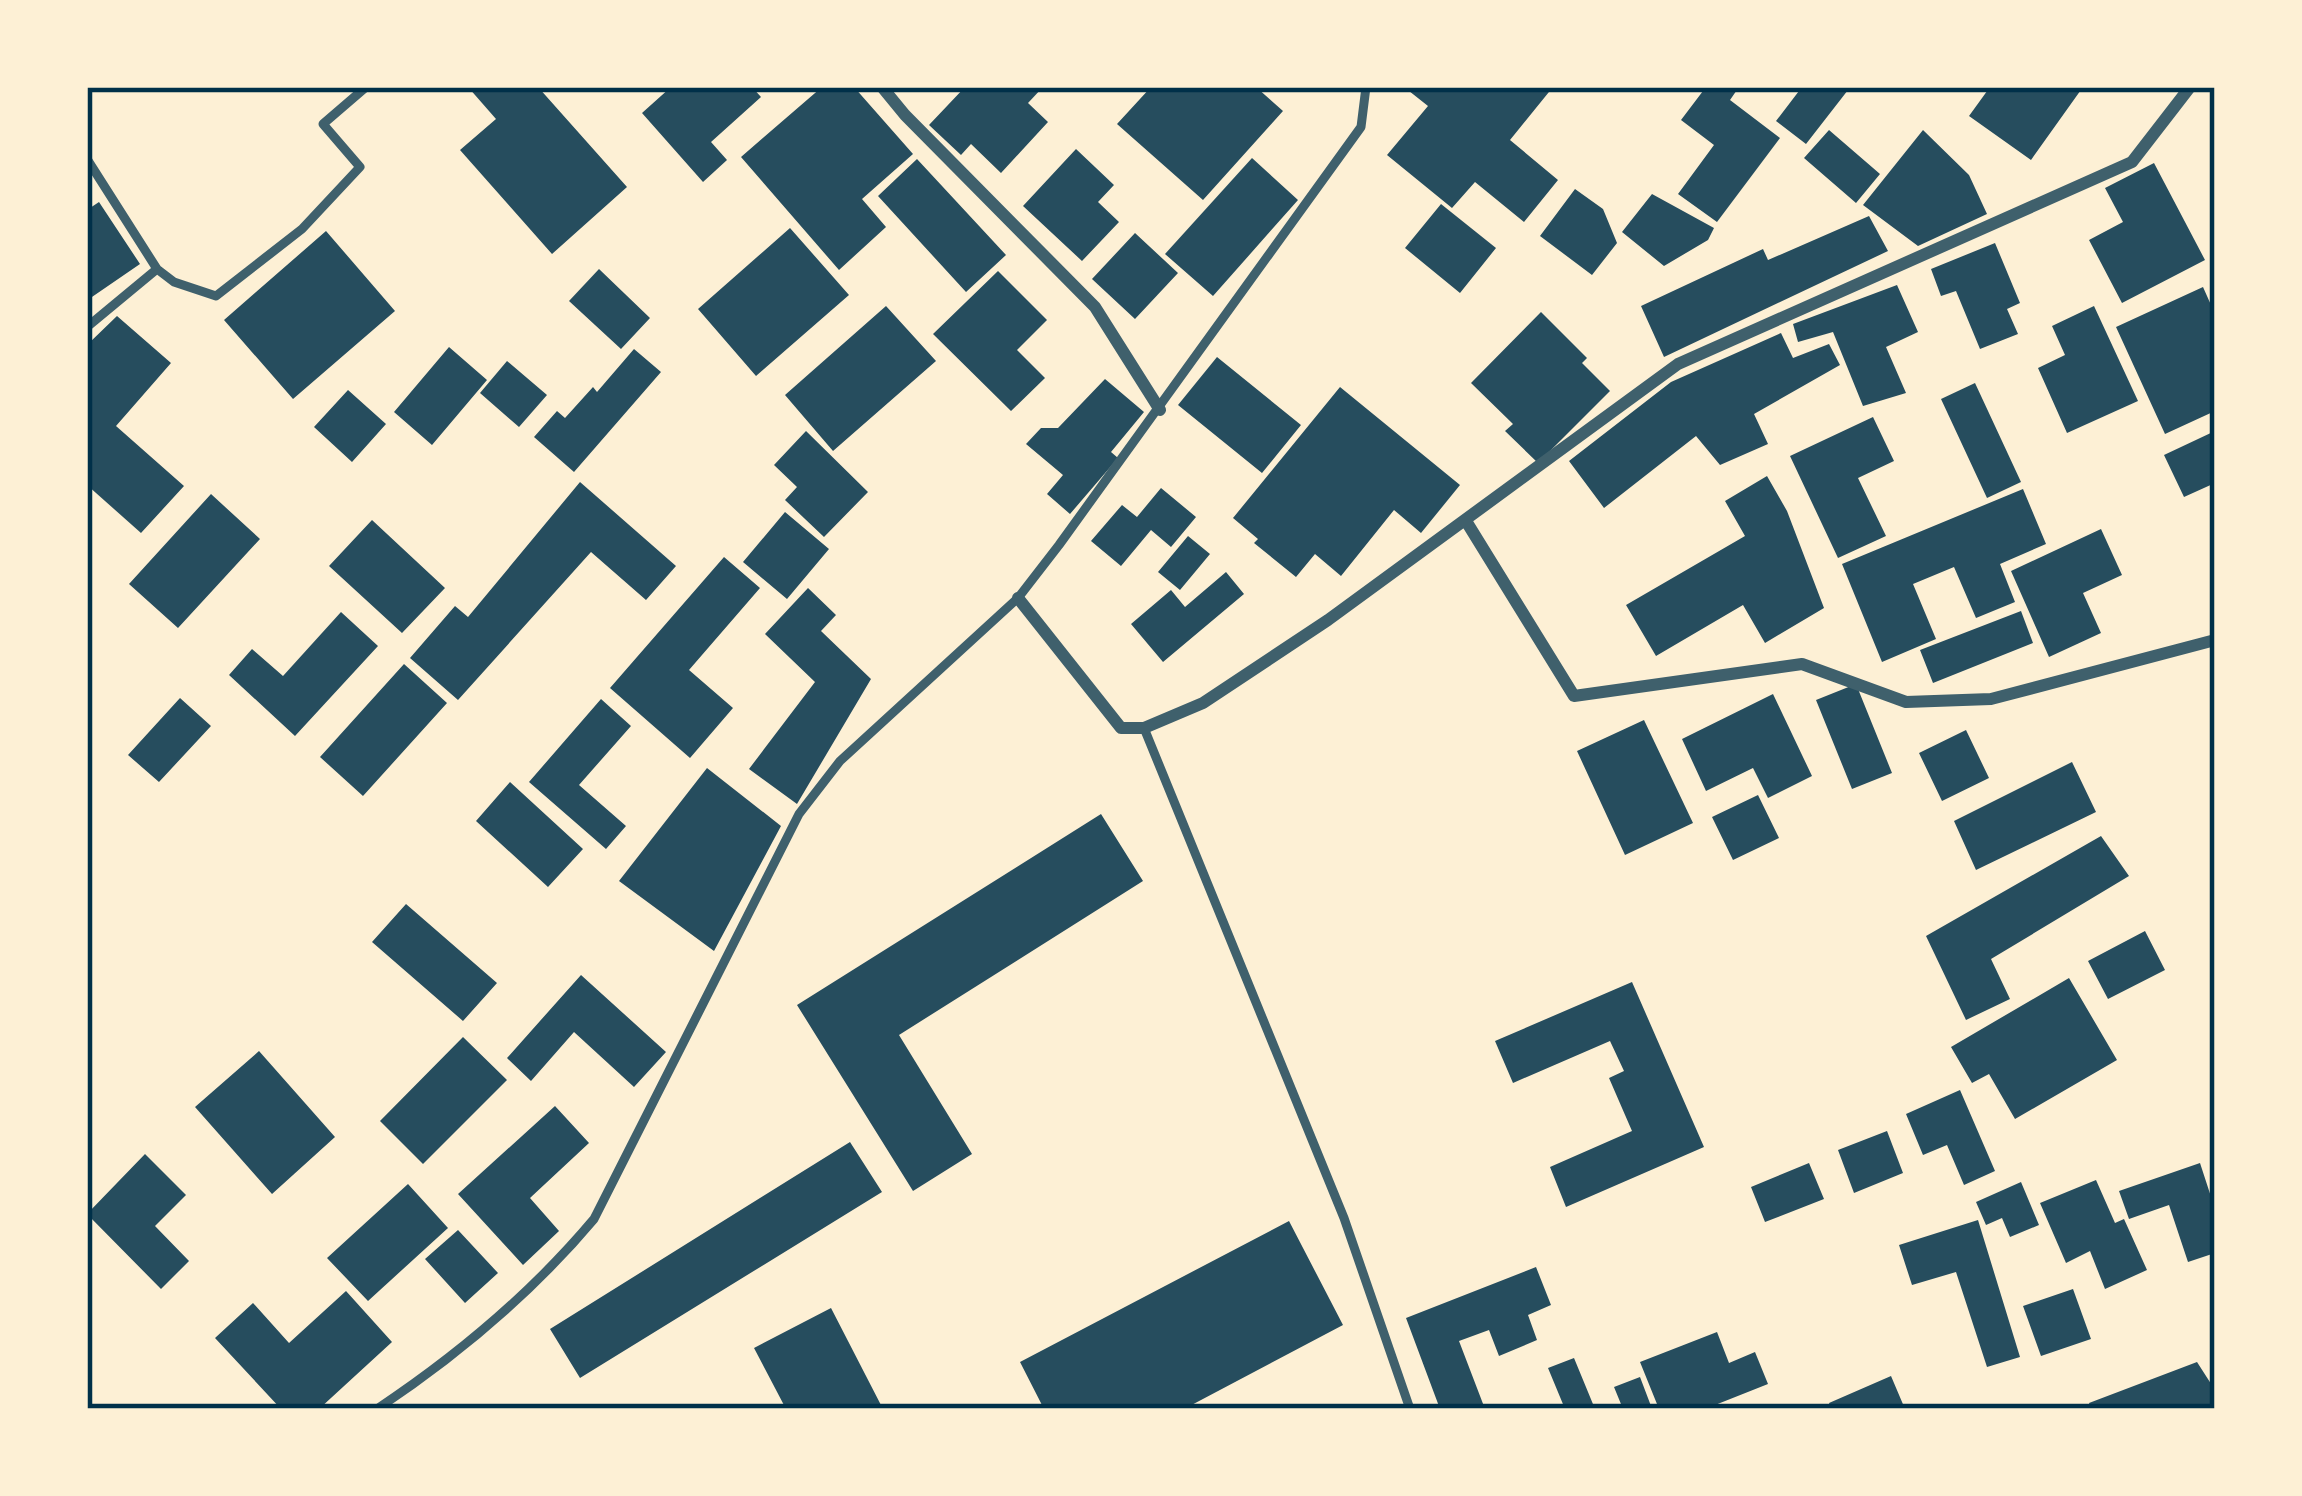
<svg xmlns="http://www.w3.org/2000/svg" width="2302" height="1496" viewBox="0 0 2302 1496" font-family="Inter,sans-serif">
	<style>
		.building { fill: #264d5e }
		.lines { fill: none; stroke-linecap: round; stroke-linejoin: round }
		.service { stroke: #3f606c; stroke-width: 9 }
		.minor { stroke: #3f606c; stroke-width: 12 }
		.neatline { fill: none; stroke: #003049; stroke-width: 4.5 }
	</style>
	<rect width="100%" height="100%" fill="#fdf0d5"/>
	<path class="building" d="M468 87H538L627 187 552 254 460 150 496 119Z
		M671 87H752L761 97 711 142 727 160 703 182 642 113Z
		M822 87H854L913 154 862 199 886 227 839 270 741 157Z
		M965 87H1043L1028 103 1048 122 1001 173 971 144 961 155 929 125Z
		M1151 87H1256L1283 111 1203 200 1117 124Z
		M1404 87H1553L1510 140 1558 180 1524 222 1475 182 1452 208 1387 155 1428 106Z
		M1706 87H1739L1730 100 1780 138 1717 222 1678 194 1714 145 1681 120Z
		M1802 87 1848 90 1806 144 1776 121Z
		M1990 87H2083L2031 160 1969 116Z
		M1829 130 1880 174 1856 203 1804 158Z
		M1923 130 1969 175 1987 214 1918 246 1863 205Z
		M1076 149 1114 185 1098 202 1119 222 1082 261 1023 206Z
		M1252 158 1298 200 1213 296 1165 254Z
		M917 159 1006 255 966 292 878 196Z
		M2154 163 2205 260 2122 303 2089 240 2123 222 2105 188Z
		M1575 189 1603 209 1617 243 1592 275 1540 236Z
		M1652 194 1714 228 1708 240 1664 266 1622 232Z
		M99 202 140 264 89 299 87 210Z
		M1441 204 1496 248 1460 293 1405 248Z
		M1869 216 1888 251 1664 357 1641 306 1763 249 1768 260Z
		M790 228 849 295 756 376 698 309Z
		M326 231 395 311 293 399 224 320Z
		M1135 233 1178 273 1135 319 1092 279Z
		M1995 243 2020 303 2007 309 2018 334 1980 349 1956 291 1941 296 1931 269Z
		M599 269 650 318 621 349 569 301Z
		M998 271 1047 320 1017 350 1045 378 1011 411 933 334Z
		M1897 285 1918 332 1886 347 1906 393 1863 406 1833 332 1798 342 1793 324Z
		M2203 287 2215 314V411L2165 434 2116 327Z
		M886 306 936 361 833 451 785 395Z
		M2094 306 2138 401 2067 433 2038 368 2065 355 2052 326Z
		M1541 312 1587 358 1582 363 1610 391 1538 463 1505 431 1513 424 1471 383Z
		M117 316 171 363 116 426 184 486 141 533 87 485V345Z
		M1781 333 1793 358 1829 344 1840 365 1754 414 1768 444 1720 465 1696 436 1604 508 1569 461 1671 382Z
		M449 347 487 380 432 445 394 412Z
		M634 349 661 372 574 472 534 437 557 411 565 418 593 387 597 392Z
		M1217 357 1301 425 1262 473 1178 405Z
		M507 361 547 395 519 427 480 393Z
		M1105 379 1144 412 1111 452 1118 458 1070 514 1047 494 1063 475 1026 444 1041 428H1058Z
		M1975 383 2021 482 1987 498 1941 399Z
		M1340 387 1460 485 1421 533 1394 510 1341 576 1315 554 1296 577 1254 543 1258 539 1233 518Z
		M348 390 386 424 352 462 314 427Z
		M1873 417 1894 461 1858 478 1886 536 1838 558 1790 456Z
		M806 431 868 492 824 537 785 500 797 487 774 465Z
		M2215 431V483L2184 497 2164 455Z
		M1767 476 1787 511 1824 608 1765 643 1743 605 1656 656 1626 605 1745 536 1725 501Z
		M580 482 676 566 646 600 591 552 458 700 410 658 455 606 468 617Z
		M1161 488 1196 517 1171 547 1151 530 1121 566 1091 541 1122 505 1137 517Z
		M2023 489 2046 544 2000 564 2015 602 1976 618 1954 567 1913 584 1936 639 1882 662 1842 564Z
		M211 494 260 539 178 628 129 584Z
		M785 512 829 549 787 599 743 562Z
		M372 520 445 588 402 633 329 566Z
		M2101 529 2122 575 2083 593 2101 633 2049 657 2011 571Z
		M1188 536 1210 554 1180 590 1158 572Z
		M724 557 760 588 689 670 733 708 690 758 610 688Z
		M1226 572 1244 594 1163 662 1131 624 1171 590 1185 607Z
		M808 588 836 615 821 631 871 679 797 804 749 769 815 682 765 634Z
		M2021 611 2033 643 1933 683 1920 650Z
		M341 612 378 646 295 736 229 675 252 649 283 676Z
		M404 664 447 703 363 796 320 757Z
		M1856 684 1892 773 1852 789 1816 700Z
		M1773 694 1812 776 1768 798 1753 768 1706 791 1682 739Z
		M180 698 211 726 159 782 128 755Z
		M601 699 631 726 579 785 626 826 606 849 529 782Z
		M1644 720 1693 823 1625 855 1577 751Z
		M1966 730 1989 778 1942 801 1919 753Z
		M2072 762 2096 812 1976 870 1954 821Z
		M707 768 781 826 714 951 619 881Z
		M510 782 583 849 548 887 476 821Z
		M1758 795 1779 838 1733 860 1712 817Z
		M1101 814 1143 881 899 1035 972 1154 913 1191 797 1005Z
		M2101 836 2129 876 1991 959 2010 999 1966 1020 1926 936Z
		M406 904 497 983 463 1021 372 942Z
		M2145 931 2165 970 2108 999 2088 961Z
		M581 975 666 1052 634 1087 574 1032 531 1081 507 1058Z
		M2069 978 2117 1060 2015 1119 1989 1074 1972 1083 1951 1047Z
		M1632 982 1704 1147 1566 1207 1550 1167 1632 1131 1609 1078 1624 1071 1610 1041 1513 1083 1495 1041Z
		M463 1037 507 1080 423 1164 380 1121Z
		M259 1051 335 1137 272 1194 195 1107Z
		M1960 1090 1995 1171 1964 1185 1947 1145 1923 1155 1906 1114Z
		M555 1106 589 1143 530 1198 559 1231 523 1265 458 1194Z
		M1887 1131 1903 1173 1854 1193 1838 1150Z
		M850 1142 882 1192 580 1378 550 1329Z
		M145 1154 186 1195 155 1226 189 1261 161 1289 87 1214Z
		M1809 1163 1824 1199 1765 1222 1751 1187Z
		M2200 1163 2215 1209V1253L2188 1262 2169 1205 2129 1219 2119 1191Z
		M2096 1180 2115 1223 2124 1219 2147 1270 2105 1289 2090 1251 2066 1263 2040 1203Z
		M2021 1182 2039 1225 2010 1237 2002 1218 1986 1225 1976 1202Z
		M408 1184 448 1228 368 1301 327 1258Z
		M1978 1220 2020 1357 1987 1367 1956 1272 1912 1285 1899 1245Z
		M1289 1221 1343 1325 1184 1409H1044L1020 1362Z
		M458 1230 498 1273 465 1303 425 1259Z
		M1536 1267 1551 1305 1528 1315 1537 1340 1499 1356 1489 1330 1459 1341 1485 1409H1440L1406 1318Z
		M2073 1289 2091 1339 2041 1356 2023 1306Z
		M346 1291 392 1342 319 1409H281L215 1338 253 1303 289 1343Z
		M831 1308 883 1409H786L754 1348Z
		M1717 1332 1729 1363 1755 1352 1768 1384 1705 1409H1659L1640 1362Z
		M1574 1358 1595 1409H1565L1548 1368Z
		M2197 1362 2215 1390V1409H2091L2089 1403Z
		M1891 1376 1905 1409H1831L1829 1403Z
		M1640 1377 1651 1406 1623 1409 1614 1387Z"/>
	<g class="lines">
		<path class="service" d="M87 159 157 269 174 282 216 296 302 229 360 167 323 124 366 87
			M87 327 157 269
			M1144 728 1344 1218 1410 1409
			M377 1409C458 1355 531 1294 594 1219L799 814 840 761 1018 598 1059 545 1361 127 1366 87"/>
		<path class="minor" d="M882 87 905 115 1095 307 1160 410
			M1466 521 1574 696 1802 664 1906 702 1991 699 2215 640
			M1018 598 1121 728H1144L1203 703 1328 620 1678 364 2132 162 2190 87"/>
	</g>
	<rect width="2302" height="1496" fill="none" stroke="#fdf0d5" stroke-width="180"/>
	<rect x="90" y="90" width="2122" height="1316" class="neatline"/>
</svg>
